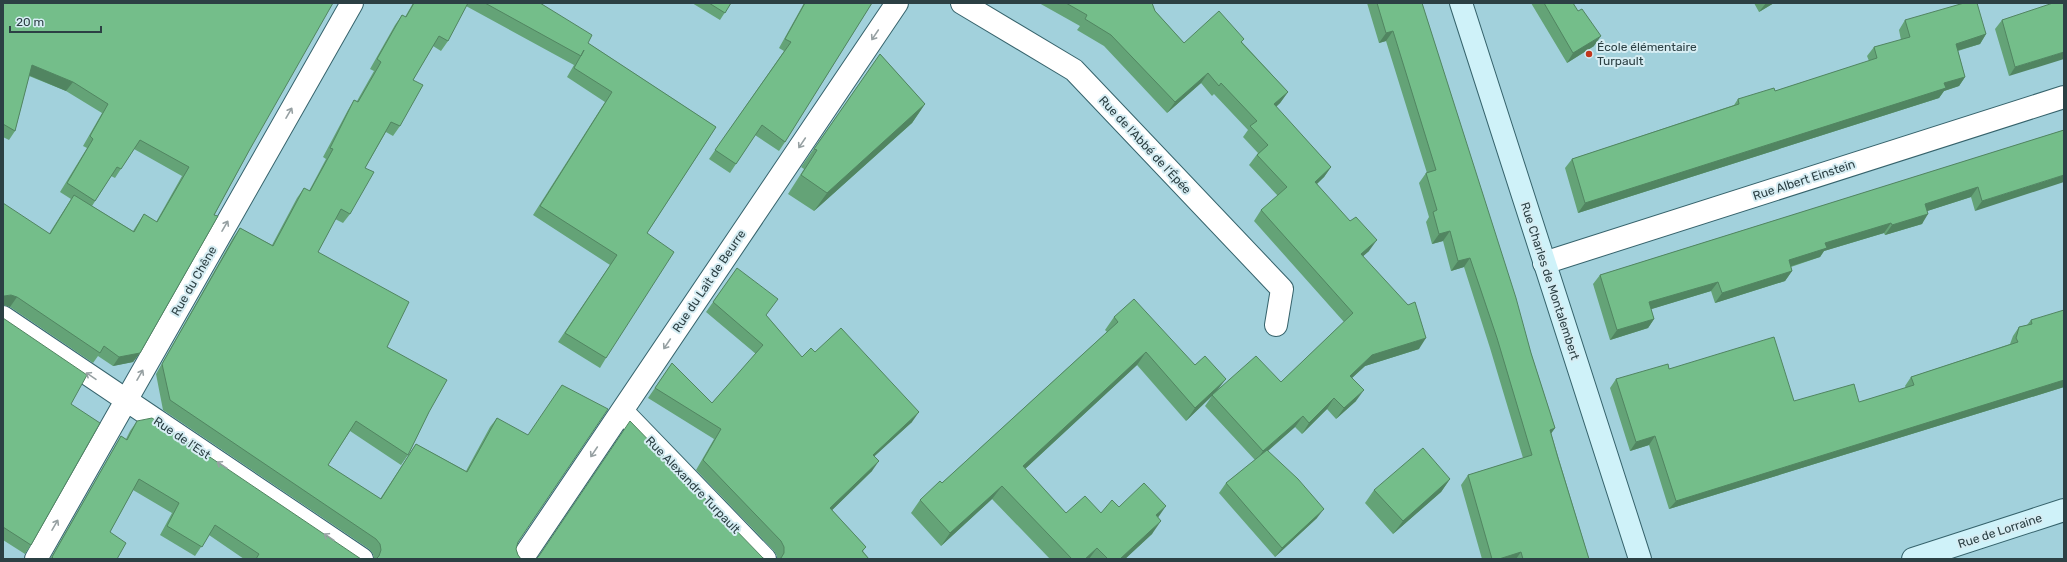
<svg xmlns="http://www.w3.org/2000/svg" width="2067" height="562" viewBox="0 0 2067 562" font-family="Rubik,sans-serif">
	<style>
		.lines { fill: none; stroke-linecap: round; stroke-linejoin: round }
		.minor-casing { stroke: #36636c; stroke-width: 24 }
		.secondary-casing { stroke: #36636c; stroke-width: 24 }
		.minor { stroke: #fff; stroke-width: 22 }
		.secondary { stroke: #cff2f9; stroke-width: 22 }
		.wall { fill: #64a377; fill-rule: evenodd }
		.shaded-wall { fill: #518561 }
		.building { fill: #74be8a; stroke: #518561 }
		.oneway { stroke: #96a0a2 }
		.poi-dot { fill: #c1361c; stroke: #d6edf3; stroke-width: 1.5 }
		.labels { text-anchor: middle; stroke-width: 4; stroke-linejoin: round; paint-order: stroke }
		.poi-label { font-size: 12px; fill: #2c4044; stroke: #d6edf3; text-anchor: start }
		.street-label { font-size: 12px; fill: #2c4044; stroke: #d6edf3 }
	</style>
	<rect width="100%" height="100%" fill="#a2d1dc"/>
	<g class="lines">
		<defs>
			<path id="minor" d="M962 3 1074 70 1282 289 1276 325
				M1544 263 2064 97
				M3 317 362 559
				M622 411 765 559
				M36 559 352 3
				M522 559 897 3"/>
			<path id="secondary" d="M1461 3 1640 559
				M1913 559 2064 510"/>
		</defs>
		<use href="#minor" class="minor-casing"/>
		<use href="#secondary" class="secondary-casing"/>
		<use href="#minor" class="minor"/>
		<use href="#secondary" class="secondary"/>
	</g>
	<path class="wall" d="M3 3 250 149 140 353 133 362 113 366 98 356 93 363 10 307 4 305 71 199 60 192 87 148 83 146 102 113 66 91 29 76 15 131 9 140 3 137ZM134 149 182 176 156 222 144 214 133 231 92 206 111 176 115 178Z
		M413 3H540L588 43 716 127 647 233 606 358 600 368 558 342 610 265 533 215 605 102 567 77 574 65 466 6 448 41 441 51 433 46 413 80 400 126 393 136 386 132 365 168 350 214 343 223 335 219 318 252 387 347 429 412 408 455 401 465 350 431 328 465 380 499 416 444 466 471 490 427 497 418 518 542 516 549 518 555 521 559H374L373 554 369 549 163 410 156 374 233 238 240 228 272 245 297 198 304 188 309 191 326 159 323 157 348 110 354 100 357 101 374 71 370 69 395 25 402 15 405 17Z
		M692 3H731L720 20Z
		M804 3H872L785 142 779 151 755 135 730 173 709 159 784 51 779 48Z
		M1039 3H1152L1155 11 1184 43 1242 42 1288 92 1280 103 1276 107 1331 167 1324 177 1317 184 1369 251 1363 256 1419 349 1365 366 1352 378 1356 401 1336 419 1327 409 1302 434 1295 427 1268 451 1317 518 1275 557 1219 493 1226 483 1255 460 1205 406 1212 396 1186 421 1137 365 1025 469 1066 513H1101L1119 507 1158 517 1152 534 1125 559H1050L992 499 941 546 911 513 920 500 942 483 1107 332 1105 330 1114 317 1217 392 1281 382 1344 322 1254 221 1261 210 1278 196 1249 165 1258 153 1243 137 1248 130 1214 94 1212 96 1201 83 1167 113 1104 46 1077 30 1080 26Z
		M1367 3H1422L1531 353 1555 428 1551 433 1589 559H1482L1461 485 1468 475 1523 458 1490 348 1464 267 1451 271 1443 241 1432 244 1426 222 1429 217 1419 183 1426 173H1427L1386 41 1379 43Z
		M1531 3H1573L1594 46 1567 63Z
		M1754 3H1774L1759 12Z
		M2064 3 2009 76 1995 29 2002 20Z
		M1905 20 1986 34 1980 44 1958 51 1965 77 1959 86 1944 91 1939 98 1578 213 1565 168 1572 159 1734 105 1738 99 1775 91 1869 61 1867 56 1874 47 1901 40 1899 30Z
		M880 54 925 104 912 123 814 211 788 194 804 169 801 167Z
		M2064 130 1975 211 1971 197 1927 211 1922 224 1885 235 1884 233 1824 251 1820 257 1791 267 1792 271 1785 281 1715 303 1711 291 1651 309 1654 319 1648 328 1610 340 1593 284 1600 275Z
		M737 268 766 315 802 357 815 352 912 422 874 456 872 471 832 510 866 547 863 551 869 559H777V556L774 551 696 470 714 439 648 398 672 363 712 403 756 354 706 312Z
		M3 318 71 404 31 545 25 554 3 540Z
		M2031 320 2064 387 1669 509 1649 445 1630 451 1610 388 1616 379 1669 369 1794 401 1859 402 1906 388 1905 386 1911 377 2010 344 2013 336 2019 327 2027 325Z
		M137 421 361 559H244L209 535 195 556 160 535 172 513 133 490 110 532 117 559H50L115 446 121 436 126 439 130 431Z
		M1450 479 1441 492 1393 534 1365 503 1374 490Z"/>
	<path class="shaded-wall" d="M1766 3H1774L1759 12Z
		M1393 31 1386 41 1379 43 1386 33Z
		M1986 34 1980 44 1949 53 1956 44Z
		M1601 36 1594 46 1567 63 1573 53Z
		M2064 52V59L2009 76 2015 67Z
		M32 65 73 82 66 91 26 74Z
		M1208 73 1201 83 1167 113 1175 102Z
		M1965 77 1959 86 1944 91 1939 98 1578 213 1585 203 1944 83Z
		M1288 92 1280 103 1267 115 1274 104Z
		M925 104 912 123 814 211 827 193Z
		M1331 167 1324 177 1308 192 1315 182Z
		M2064 175V182L1975 211 1982 201Z
		M1978 187 1971 197 1918 214 1925 204Z
		M1928 214 1922 224 1885 235 1892 225Z
		M1891 223 1884 233 1824 251 1820 257 1782 269 1789 260 1825 243Z
		M1450 231 1443 241 1432 244 1439 234Z
		M1377 240 1369 251 1353 265 1361 254Z
		M1470 258 1464 267 1451 271 1458 261Z
		M1792 271 1785 281 1715 303 1722 293Z
		M1718 282 1711 291 1642 312 1649 302Z
		M11 295 17 297 10 307 4 305H3V298L4 296Z
		M1654 319 1648 328 1610 340 1617 330Z
		M1426 338 1419 349 1365 366 1342 387 1350 376 1372 355Z
		M1146 352 1137 365 1014 479 1023 466Z
		M140 353 133 362 113 366 119 357Z
		M1226 379 1216 392 1186 421 1195 408Z
		M2064 380V387L1669 509 1676 501Z
		M1364 390 1356 401 1336 419 1344 408Z
		M1334 398 1327 409 1302 434 1309 423Z
		M919 412 912 422 866 464 873 455Z
		M1303 416 1295 427 1256 461 1263 451Z
		M1555 428 1548 438 1550 430Z
		M1655 436 1649 445 1630 451 1636 442Z
		M879 461 872 471 824 518 830 508Z
		M1450 479 1441 492 1393 534 1403 521Z
		M1002 486 992 499 941 546 950 533Z
		M1166 506 1157 519 1156 515Z
		M1324 509 1317 518 1275 557 1282 548Z
		M1161 521 1152 534 1125 559H1120Z
		M1097 548 1089 559H1085Z
		M1521 552 1516 559H1499Z"/>
	<path class="building" d="M3 3H333L250 149 214 215 218 216 140 353 119 357 104 346 100 353 17 297 11 295 4 296 3 298V203L50 234 74 195 134 232 144 214 157 222 189 167 140 140 121 169 117 167 95 201 67 183 93 139 90 136 108 104 73 82 32 65 15 131 3 124Z
		M414 3H468L448 41 439 36 413 80 423 85 400 126 391 122 365 168 374 172 350 214 341 209 318 252 409 302 387 347 447 380 429 412 408 455 356 421 328 465 381 499 416 444 467 472 497 418 528 435 562 385 608 409 518 542 516 549 518 555 521 559H376L379 556 381 550 380 544 376 539 170 400 162 364 240 228 273 246 304 188 310 191 333 149 330 148 354 100 358 102 381 62 377 59 402 15 406 17Z
		M485 3H540L592 35 588 43 716 127 647 233 674 252 606 358 565 333 617 255 540 206 612 92 574 68 584 50 581 56Z
		M709 3H731L725 13Z
		M805 3H872L785 142 762 125 736 164 715 150 791 42 785 39Z
		M1066 3H1152L1155 11 1184 43 1219 11 1244 39 1241 42 1288 92 1274 104 1331 167 1315 182 1350 221 1356 217 1377 240 1361 254 1408 305 1415 302 1426 338 1372 355 1350 376 1364 390 1344 408 1334 398 1309 423 1303 416 1263 451 1212 395 1256 356 1281 382 1353 313 1261 210 1287 187 1257 155 1268 145 1250 126 1257 121 1221 83 1219 86 1208 73 1175 102 1111 35 1085 19 1087 15Z
		M1377 3H1422L1516 298 1531 353 1555 428 1550 430 1558 458 1589 559H1523L1521 552 1499 559H1492L1468 475 1532 455 1497 338 1470 258 1458 261 1450 231 1439 234 1433 212 1437 210 1426 173 1436 170 1393 31 1386 33Z
		M1544 3H1573L1578 11 1582 9 1601 36 1573 53Z
		M1964 3H1977L1986 34 1956 44 1965 77 1944 83 1946 88 1585 203 1572 159 1739 104 1738 99 1774 88 1775 91 1877 58 1874 47 1910 37 1905 20Z
		M2053 3H2064V52L2015 67 2002 20Z
		M880 54 925 104 827 193 801 175 817 150 814 149Z
		M2064 130V175L1982 201 1978 187 1925 204 1928 214 1892 225 1891 223 1825 243 1827 248 1789 260 1792 271 1722 293 1718 282 1649 302 1654 319 1617 330 1600 275Z
		M737 268 778 299 766 315 802 357 811 348 815 352 841 328 919 412 873 455 879 461 830 508 866 547 862 551 869 559H779L781 558 784 553V547L781 541 703 460 721 429 655 388 672 363 712 403 763 345 713 302Z
		M1134 299 1195 365 1205 356 1226 379 1195 408 1146 352 1023 466 1066 513 1085 496 1101 513 1112 500 1119 507 1144 483 1166 506 1156 515 1161 521 1120 559H1108L1097 548 1085 559H1072L1002 486 950 533 920 500 940 481 942 483 1118 322 1114 317Z
		M2064 310V380L1676 501 1655 436 1636 442 1616 379 1668 364 1669 369 1774 337 1794 401 1854 384 1859 402 1914 385 1911 377 2018 342 2016 338 2019 327 2032 324 2031 320Z
		M3 318 87 375 71 404 100 423 31 545 3 527Z
		M152 418 361 559H256L259 554 215 525 202 547 167 526 179 503 139 479 110 532 126 543 117 559H54L52 557 121 436 127 440 137 421Z
		M630 421 763 558 765 559H536L539 556Z
		M1423 448 1450 479 1403 521 1374 490Z
		M1267 450 1298 479 1324 509 1282 548 1226 483Z"/>
	<defs><path id="oneway-shaft" d="M-6 0H5M1.5-3L5.5 0L1.5 3" fill="none" stroke-width="1.6" stroke-linecap="round" stroke-linejoin="round"/></defs>
	<g class="oneway">
		<use href="#oneway-shaft" transform="translate(875 35) rotate(124)"/>
		<use href="#oneway-shaft" transform="translate(289 113) rotate(-60)"/>
		<use href="#oneway-shaft" transform="translate(802 143) rotate(124)"/>
		<use href="#oneway-shaft" transform="translate(225 226) rotate(-60)"/>
		<use href="#oneway-shaft" transform="translate(667 344) rotate(124)"/>
		<use href="#oneway-shaft" transform="translate(140 375) rotate(-60)"/>
		<use href="#oneway-shaft" transform="translate(91 376) rotate(-146)"/>
		<use href="#oneway-shaft" transform="translate(594 452) rotate(124)"/>
		<use href="#oneway-shaft" transform="translate(222 465) rotate(-146)"/>
		<use href="#oneway-shaft" transform="translate(55 525) rotate(-60)"/>
		<use href="#oneway-shaft" transform="translate(329 537) rotate(-146)"/>
	</g>
	<circle class="poi-dot" cx="1589" cy="54" r="4"/>
	<g class="labels">
		<g class="poi-label">
			<text x="1597" y="51">École élémentaire<tspan x="1597" dy="14">Turpault</tspan></text>
		</g>
		<g class="street-label">
			<text transform="translate(1145 145) rotate(47)" y="4">Rue de l’Abbé de l’Épée</text>
			<text transform="translate(1804 180) rotate(-18)" y="4">Rue Albert Einstein</text>
			<text transform="translate(194 281) rotate(-60)" y="4">Rue du Chêne</text>
			<text transform="translate(709 281) rotate(-56)" y="4">Rue du Lait de Beurre</text>
			<text transform="translate(1550 281) rotate(72)" y="4">Rue Charles de Montalembert</text>
			<text transform="translate(182 438) rotate(34)" y="4">Rue de l’Est</text>
			<text transform="translate(693 485) rotate(46)" y="4">Rue Alexandre Turpault</text>
			<text transform="translate(2000 531) rotate(-18)" y="4">Rue de Lorraine</text>
		</g>
	</g>
	<rect width="2067" height="562" fill="none" stroke="#2c4044" stroke-width="8"/>
	<path d="M10 26v6h91v-6" fill="none" stroke="#2c4044" stroke-width="2"/>
	<text x="16" y="26" font-size="12" fill="#2c4044" stroke="#d6edf3" stroke-width="3" paint-order="stroke">20 m</text>
</svg>
